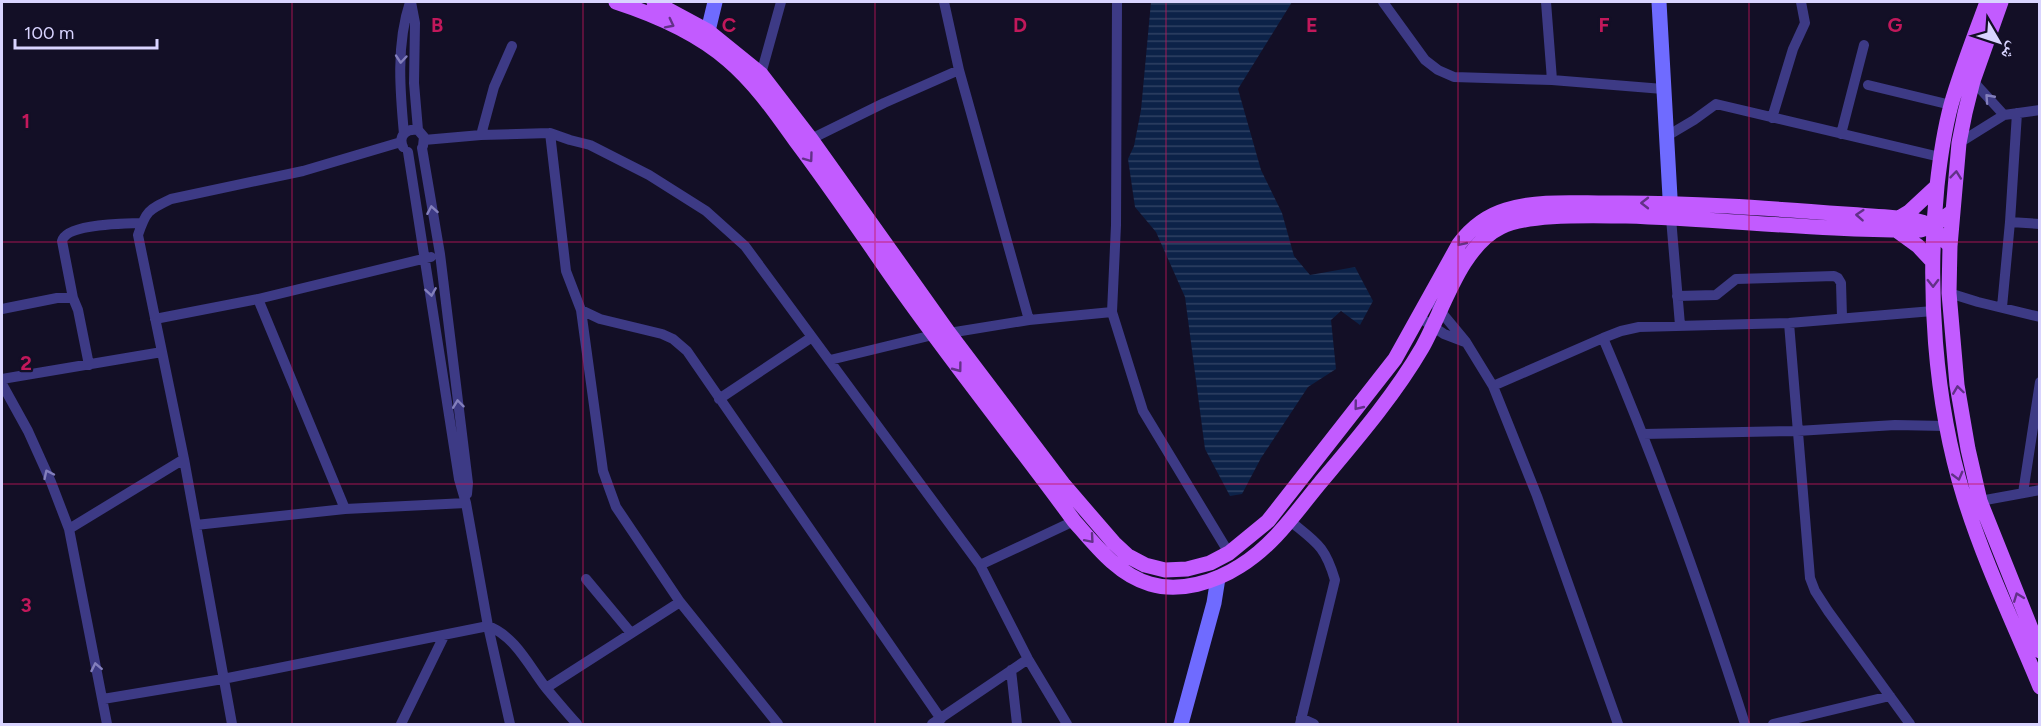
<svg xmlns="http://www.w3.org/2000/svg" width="2041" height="726" viewBox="0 0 2041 726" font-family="Figtree,'Noto Naskh Arabic',sans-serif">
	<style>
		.water { fill: url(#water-rules) }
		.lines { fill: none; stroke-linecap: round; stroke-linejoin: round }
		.street { stroke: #3d3a85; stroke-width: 10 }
		.secondary { stroke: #6f6bff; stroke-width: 15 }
		.primary { stroke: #c25bff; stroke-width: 15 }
		.oneway { stroke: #623188 }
		.oneway2 { stroke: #837fbc }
		.grid { fill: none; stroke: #c2185b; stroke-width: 1.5; stroke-opacity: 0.55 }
		.grid-label { font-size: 20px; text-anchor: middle; font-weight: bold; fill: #c2185b; stroke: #130f26; stroke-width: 4.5; stroke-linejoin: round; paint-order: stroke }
	</style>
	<defs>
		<pattern id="water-rules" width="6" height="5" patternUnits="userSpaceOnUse" patternTransform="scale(1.5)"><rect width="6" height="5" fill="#0c2248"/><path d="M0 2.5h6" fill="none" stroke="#2f4163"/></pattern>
	</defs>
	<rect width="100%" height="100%" fill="#130f26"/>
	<path class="water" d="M1151 2H1292L1238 89 1261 170 1282 213 1294 256 1310 275 1355 267 1373 301 1360 325 1341 311 1331 320 1336 369 1308 387 1261 458 1242 494 1230 496 1205 449 1185 297 1156 232 1135 207 1128 159 1134 146 1141 110Z"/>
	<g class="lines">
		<path class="street" d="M411 2 415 23 414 83 418 130 424 137 423 146
			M944 2 959 70 1029 320
			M1117 2 1116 225 1112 312 1143 411 1229 553
			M1383 2 1425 60 1438 70 1454 77 1552 80 1663 89
			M1546 2 1552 80
			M761 74 781 2
			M1973 81 2004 115
			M1868 85 1951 105
			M1772 118 1793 49 1805 23 1801 2
			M550 133 566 271 581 310 600 319 662 334 673 339 687 351 941 719
			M404 134C400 91 396 44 410 2
			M1841 134 1864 45
			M481 135 494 87 512 46
			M1667 136 1694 120 1716 104 1940 157
			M811 139 884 103 959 70
			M424 140 481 135 550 133 570 140 590 145 649 175 706 211 745 246 980 565 1028 659 1067 724
			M1959 143 2004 115 2040 110
			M403 147C398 136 406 128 418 130
			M422 148 440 254 468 483 467 494
			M408 152 459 479 466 503 488 626 510 724
			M1671 218 1680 325
			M2010 222 2040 224
			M1949 293 1978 302 2040 317
			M1677 296 1716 295 1736 279 1834 276 1838 278 1841 283 1842 317
			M73 298 62 241C67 223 125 224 142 223
			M258 299 345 509
			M1437 307 1466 342 1493 386 1537 496 1618 724
			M2002 307 2010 222 2017 113
			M2 309 57 298H73L78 310 89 365
			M581 310 603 471 616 507 680 602 778 724
			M1419 317 1444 334 1465 342
			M155 319 258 299 431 257
			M1789 323 1810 578 1815 591 1828 611 1910 724
			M949 333 1029 320 1112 312
			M1603 338C1657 464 1703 594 1745 724
			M830 360 933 335
			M2 379 162 352
			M2 384 28 431 51 482 69 529 107 724
			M1493 386 1603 338 1621 331 1639 327 1789 323 1933 311
			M719 399 812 337
			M1643 434 1797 431 1895 425 1945 426
			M2023 493 2040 382
			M1980 501 2040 490
			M1290 521C1317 543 1325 546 1335 580L1300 724
			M196 525 345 509 466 503
			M69 529 184 459
			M980 565 1074 521
			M586 579 631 633
			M1011 670 1017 724
			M546 688 680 602
			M103 699 223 679 488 626C515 636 529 666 546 688 556 700 566 712 577 724
			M1301 718 1314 724
			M232 724 184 459 138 235C146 211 148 210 171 199L303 171 401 142
			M401 724 444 636
			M932 724 1028 659
			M1773 724 1890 696"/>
		<path class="secondary" d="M1659 2 1671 215
			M708 31 715 2
			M1181 724 1214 603 1218 578"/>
		<path class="primary" d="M616 2C656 15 697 33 728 60 755 83 775 112 795 140 829 185 860 231 892 277 950 360 1014 439 1074 521 1095 545 1118 575 1150 584 1180 593 1215 582 1240 566 1274 545 1296 512 1320 483 1356 440 1394 396 1422 348 1443 311 1460 247 1501 227 1529 213 1594 216 1626 216 1724 219 1824 231 1921 230L1933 226 1953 211
			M654 2 708 31 761 74 811 139 949 333 1064 485 1114 543 1128 556 1145 565 1165 570 1187 569 1210 563 1229 553 1268 521 1395 359 1459 244C1471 228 1486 216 1506 210 1538 200 1573 203 1606 203 1704 202 1801 211 1899 218 1931 222 1929 223 1950 246
			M1987 2C1975 35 1961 70 1951 105 1944 131 1940 159 1937 186 1927 286 1934 400 1964 497 1984 562 2014 624 2040 687
			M2001 2 1973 81 1965 113 1959 143 1950 246 1949 293 1957 385 1968 449 1980 501 2040 651
			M1899 218 1909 212 1937 186
			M1896 230 1918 246 1932 261"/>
	</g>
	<defs><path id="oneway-chevron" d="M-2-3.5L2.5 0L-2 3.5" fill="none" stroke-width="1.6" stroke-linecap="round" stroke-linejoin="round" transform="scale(1.5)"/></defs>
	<g class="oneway">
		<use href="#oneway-chevron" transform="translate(670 24) rotate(27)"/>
		<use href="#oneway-chevron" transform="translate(809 158) rotate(54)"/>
		<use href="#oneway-chevron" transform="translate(1956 175) rotate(-84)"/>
		<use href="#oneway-chevron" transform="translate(1645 203) rotate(180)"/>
		<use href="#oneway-chevron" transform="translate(1860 215) rotate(-176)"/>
		<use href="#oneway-chevron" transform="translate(1461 242) rotate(129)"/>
		<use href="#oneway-chevron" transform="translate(1933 283) rotate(89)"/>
		<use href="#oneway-chevron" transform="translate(958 368) rotate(53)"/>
		<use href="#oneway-chevron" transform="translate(1958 390) rotate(-98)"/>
		<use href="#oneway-chevron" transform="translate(1358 406) rotate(129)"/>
		<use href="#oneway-chevron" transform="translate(1958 476) rotate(75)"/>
		<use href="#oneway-chevron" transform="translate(1090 539) rotate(49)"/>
		<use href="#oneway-chevron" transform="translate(2018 597) rotate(-111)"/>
	</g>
	<g class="oneway2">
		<use href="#oneway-chevron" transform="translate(401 59) rotate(95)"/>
		<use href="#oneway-chevron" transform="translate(1989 98) rotate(-132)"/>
		<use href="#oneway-chevron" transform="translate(432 210) rotate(-100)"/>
		<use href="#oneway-chevron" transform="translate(431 292) rotate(81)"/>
		<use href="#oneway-chevron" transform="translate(458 404) rotate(-97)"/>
		<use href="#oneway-chevron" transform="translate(48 474) rotate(-115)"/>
		<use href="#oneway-chevron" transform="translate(96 667) rotate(-101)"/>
	</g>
	<path class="grid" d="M292 2V724M583 2V724M875 2V724M1166 2V724M1458 2V724M1749 2V724M2 242H2040M2 484H2040"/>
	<g class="grid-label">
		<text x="437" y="32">B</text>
		<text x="729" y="32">C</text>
		<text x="1020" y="32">D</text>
		<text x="1312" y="32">E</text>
		<text x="1604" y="32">F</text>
		<text x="1895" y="32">G</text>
		<text x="26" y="128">1</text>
		<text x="26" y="370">2</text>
		<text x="26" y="612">3</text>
	</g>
	<rect width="2041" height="726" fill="none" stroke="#d9d4ff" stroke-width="6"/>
	<g transform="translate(1999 42) rotate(129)" stroke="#130f26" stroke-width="4.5" paint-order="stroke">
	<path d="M0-4.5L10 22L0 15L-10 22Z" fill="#d9d4ff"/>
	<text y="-9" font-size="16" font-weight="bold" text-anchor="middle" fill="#d9d4ff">ش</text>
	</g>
	<path d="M15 39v9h142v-9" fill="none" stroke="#d9d4ff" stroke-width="3"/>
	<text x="24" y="39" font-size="18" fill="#d9d4ff" stroke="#130f26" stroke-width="4.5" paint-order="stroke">100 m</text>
</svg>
